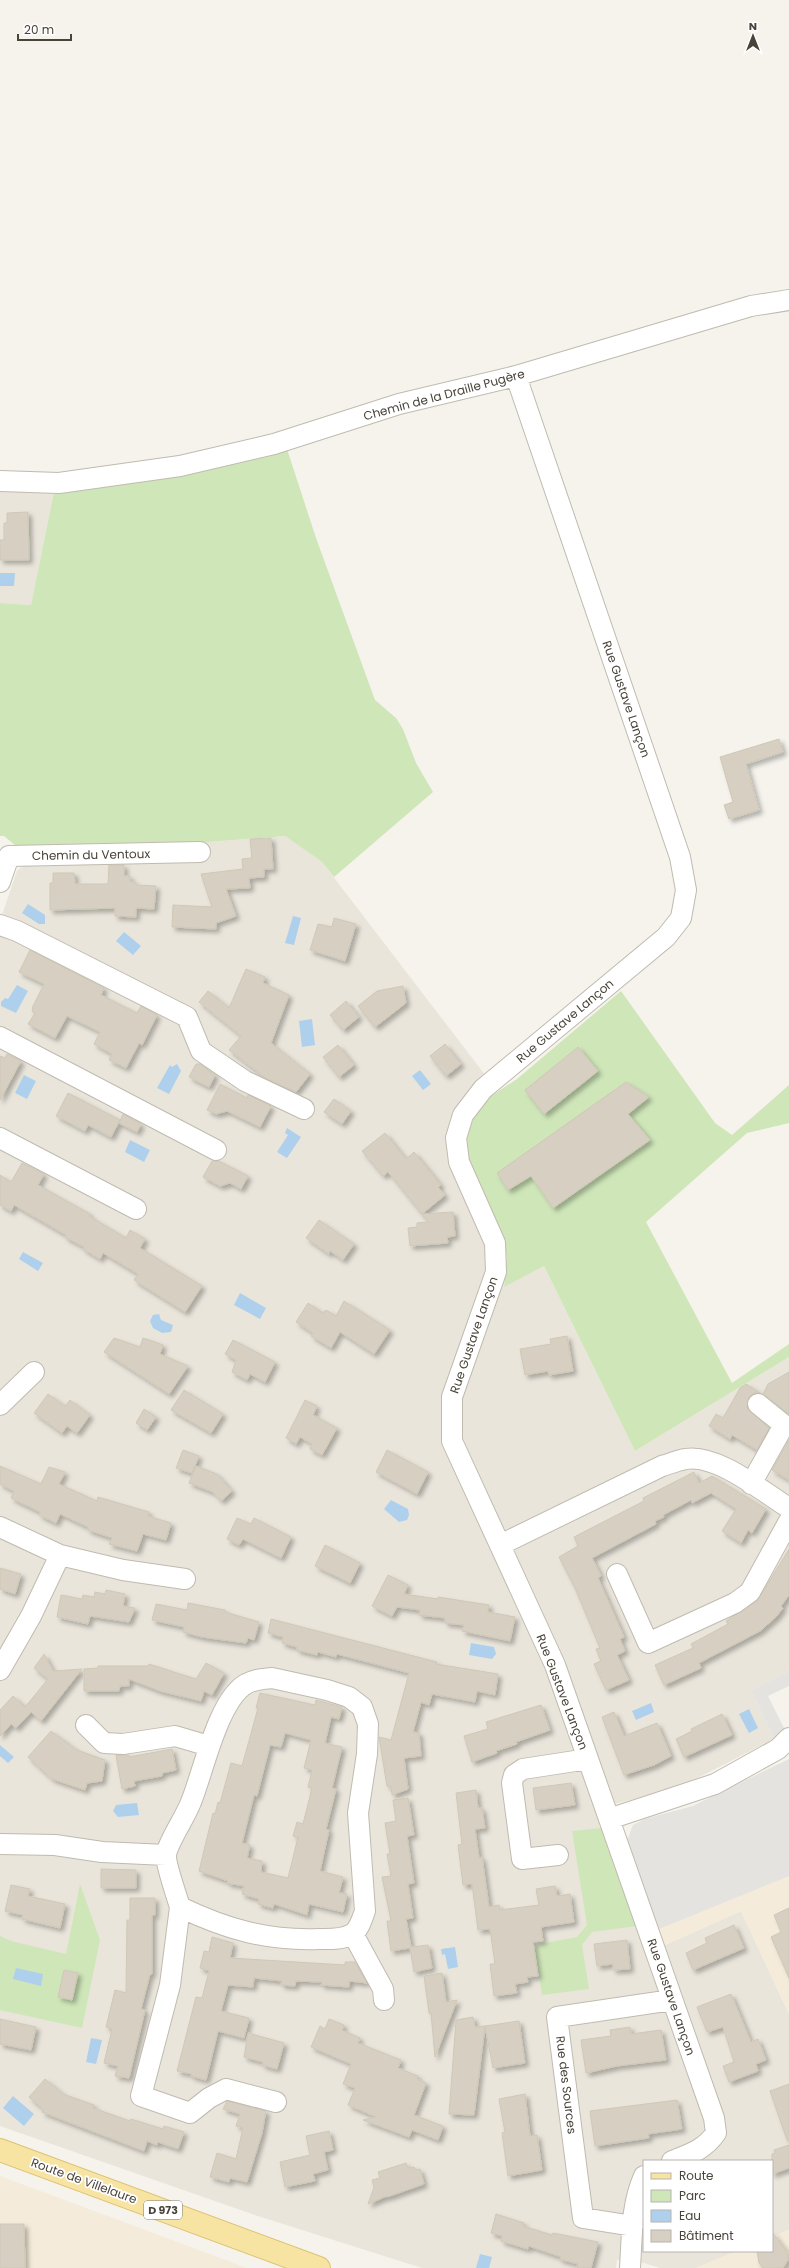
<svg xmlns="http://www.w3.org/2000/svg" width="789" height="2268" viewBox="0 0 789 2268" font-family="Poppins,sans-serif">
	<style>
		.residential { fill: #e9e5db }
		.commercial { fill: #f5ebda }
		.green { fill: #cfe6b9 }
		.parking { fill: #e4e3e0 }
		.water { fill: #aed0ec }
		.building { fill: #d6cfc2; stroke: #d0c8b6; fill-rule: evenodd; filter: url(#shadow) }
		.lines { fill: none; stroke-linecap: round; stroke-linejoin: round }
		.minor-casing { stroke: #c0bbaf; stroke-width: 22 }
		.primary-casing { stroke: #dcc273; stroke-width: 24 }
		.minor { stroke: #fff; stroke-width: 20 }
		.primary { stroke: #f7e4a3; stroke-width: 22 }
		.labels { text-anchor: middle; stroke-width: 3.5; stroke-linejoin: round; paint-order: stroke }
		.shield { fill: #fff; stroke: #807c75; stroke-width: 1 }
		.shield-label { font-size: 11px; font-weight: bold; fill: #49443a }
		.street-label { font-size: 12px; fill: #49443a; stroke: #fff }
	</style>
	<defs>
		<filter id="shadow"><feDropShadow dx="3.5" dy="3.5" stdDeviation="2" flood-color="#0004"/></filter>
	</defs>
	<rect width="100%" height="100%" fill="#f5f3ec"/>
	<path class="residential" d="M55 487 31 605 0 603V492Z
		M285 836 322 862 489 1080 464 1114 507 1257 504 1286 544 1266 635 1451 789 1357V1671L751 1690 774 1739 682 1786 615 1804 665 1945 741 1911 789 2014V2230L772 2237V2161H644V2251H737L696 2268H660L644 2263 617 2260 616 2268H422L252 2214 0 2126V921L17 871 25 864 207 842Z"/>
	<path class="commercial" d="M789 1759V2014L741 1911 665 1945 627 1841 633 1825 645 1819 693 1806Z
		M0 2176 234 2263 246 2268H0Z
		M789 2230V2268H696L737 2251H772V2237Z"/>
	<path class="green" d="M286 446 316 538 375 700 396 718 403 729 416 763 433 792 334 877 322 862 285 836 207 842 21 850 4 836H0V603L31 605 55 487Z
		M621 991 715 1123 732 1135 789 1085V1123L747 1133 646 1222 732 1383 789 1344V1357L635 1451 544 1266 504 1287 507 1257 501 1233 468 1164 464 1114 517 1079Z
		M601 1828 637 1926 592 1932 582 1945 589 1989 542 1995 535 1949 539 1944 577 1937 587 1925 572 1831Z
		M80 1884 100 1940 82 2028 0 2010V1936L11 1941 66 1954Z"/>
	<path class="parking" d="M789 1671V1686L768 1696 784 1728 774 1739 751 1690Z
		M789 1759V1876L659 1929 627 1841 633 1825 645 1819 693 1806Z"/>
	<path class="water" d="M0 573H15L14 586H0Z
		M28 904 45 915V924H39L22 913Z
		M293 916 301 918 294 945 285 943Z
		M124 932 141 946 133 955 116 941Z
		M17 985 28 991 16 1013 1 1006V1002L5 998 8 999Z
		M312 1019 315 1045 302 1047 299 1021Z
		M177 1064 181 1071 169 1094 157 1088 170 1065 172 1067Z
		M420 1070 431 1084 423 1090 412 1076Z
		M24 1075 36 1081 27 1099 15 1093Z
		M287 1128 301 1137 287 1158 277 1152 288 1135 285 1133Z
		M130 1140 150 1150 144 1162 125 1152Z
		M23 1252 43 1263 38 1271 19 1259Z
		M240 1293 266 1308 260 1319 234 1305Z
		M159 1314 161 1320 173 1325 171 1332 162 1333 153 1328 150 1321 153 1315Z
		M391 1500 408 1509 409 1515 407 1520 399 1522 384 1509Z
		M471 1643 494 1647 496 1654 492 1659 469 1655Z
		M651 1703 654 1712 636 1720 632 1711Z
		M749 1709 758 1728 749 1733 739 1714Z
		M0 1745 14 1757 8 1763 0 1756Z
		M137 1803 139 1815 118 1817 113 1811 116 1805Z
		M455 1947 458 1967 448 1969 445 1954 442 1955 441 1949Z
		M16 1968 43 1974 41 1986 13 1979Z
		M91 2038 102 2040 96 2064 86 2062Z
		M13 2096 34 2114 24 2126 3 2108Z
		M480 2254 492 2257 489 2268H476Z"/>
	<path class="building" d="M28 512 29 560H0V540H4V523H7V513Z
		M779 739 783 752 746 764 759 810 729 819 724 805 733 802 720 757Z
		M271 838 273 869H264V877L249 878 250 888 226 889 236 916 216 923V929L172 927 173 905 212 907 201 874 243 869 242 859 252 858 250 839Z
		M109 865H124V876H130V882H136V885L156 886 154 909 136 908V917L115 916V908L50 910V883H53V873H74L75 884H108Z
		M334 918 356 924 345 961 310 950 318 924 332 927Z
		M30 950 104 988 101 995 137 1013 141 1006 157 1015 142 1045 139 1043 126 1068 109 1060 112 1054 94 1044 100 1032 67 1016 55 1038 28 1024 35 1013 32 1011 33 1006 44 984 19 972Z
		M246 969 265 977 263 983 289 995 271 1043 310 1074 296 1092 267 1079 229 1050 241 1036 199 1002 208 991 229 1008Z
		M403 986 406 1003 375 1027 358 1006 377 991Z
		M346 1001 359 1017 343 1030 330 1015Z
		M445 1044 461 1064 446 1076 430 1056Z
		M338 1045 354 1065 339 1077 323 1057Z
		M578 1047 598 1071 544 1114 525 1090Z
		M7 1054 21 1061 0 1100V1056L5 1058Z
		M196 1064H200L215 1075 209 1087 189 1077Z
		M626 1082 649 1097 628 1114 650 1140 553 1208 531 1176 508 1190 497 1173Z
		M220 1084 247 1098 248 1095 271 1106 260 1127 227 1111 216 1114 207 1110Z
		M68 1093 120 1120 111 1137 88 1125 85 1131 56 1116Z
		M334 1099 351 1111 342 1124 324 1112Z
		M123 1114 141 1124 137 1132 119 1123Z
		M385 1133 406 1159 414 1152 441 1185 438 1187 445 1195 422 1214 388 1172 383 1176 362 1151Z
		M212 1161H219L248 1176 241 1189 230 1183 220 1186 203 1177Z
		M22 1163 44 1174 38 1185 90 1214 89 1216 126 1238 130 1230 145 1239 140 1248 202 1286 185 1312 134 1280 138 1274 103 1253 100 1259 83 1249 84 1247 65 1237 66 1235 14 1205 11 1211 0 1205V1175L11 1182Z
		M453 1212 455 1236 447 1237 448 1243 410 1246 408 1228 417 1227V1223L428 1222 422 1214Z
		M319 1220 354 1244 343 1260 330 1251 329 1254 306 1238Z
		M344 1301 390 1330 374 1354 340 1332 331 1348 311 1336 313 1333 296 1322 308 1303 323 1313 326 1310 336 1316Z
		M567 1336 573 1371 549 1375 548 1371 525 1375 520 1349 551 1344 550 1339Z
		M114 1338 140 1347 143 1338 155 1342 163 1345 160 1354 188 1366 169 1394 104 1352Z
		M233 1340 275 1362 265 1382 250 1374 247 1380 232 1372 236 1360 225 1354Z
		M789 1372V1414L763 1394 768 1384Z
		M746 1384 760 1393H754L749 1397 747 1408 769 1428 757 1450 732 1435 730 1439 709 1426 716 1414 723 1418 740 1388Z
		M184 1390 223 1414 211 1433 171 1410Z
		M48 1394 65 1406 70 1400 90 1415 77 1433 67 1426 62 1433 34 1413Z
		M305 1400 317 1406 313 1415 337 1428 322 1455 310 1449 312 1444 300 1437 296 1444 286 1438Z
		M144 1409 156 1417 147 1430 136 1423Z
		M789 1440V1480L772 1470Z
		M183 1450 199 1456 192 1473 176 1468Z
		M387 1450 428 1472 417 1494 376 1472Z
		M0 1466 41 1484 49 1467 65 1472 59 1484 97 1501 98 1497 149 1512 148 1516 171 1523 166 1540 143 1534 137 1551 109 1544 112 1538 88 1530V1527L60 1514 56 1523 39 1515 40 1512 11 1498 14 1491 0 1484Z
		M196 1466 217 1474 232 1491 221 1501 213 1492 189 1483Z
		M694 1472 699 1483 712 1476 766 1509 752 1533 748 1530 741 1543 722 1531 736 1509 711 1493 692 1503 691 1500 663 1515 664 1517 655 1521 656 1524 592 1558 601 1576 598 1578 624 1637 620 1639 625 1651 617 1655 629 1680 606 1690 594 1664 601 1661 596 1649 600 1648 575 1588 559 1557 578 1546 574 1537 644 1501 643 1498Z
		M237 1518 251 1524 254 1518 291 1537 281 1558 243 1539 239 1545 227 1539Z
		M325 1545 360 1563 350 1583 315 1566Z
		M789 1549V1595L781 1606 783 1608 776 1617 760 1631 699 1663 701 1668 664 1685 655 1665 693 1648 691 1644 728 1624 726 1621 757 1601Z
		M0 1568 21 1574 15 1594 0 1589Z
		M388 1575 408 1585 404 1594 438 1599V1597L489 1605 488 1612 515 1617 510 1641 462 1631 464 1625 445 1623V1618L419 1615 420 1610 397 1607 392 1616 372 1606Z
		M106 1590 125 1594 123 1606 135 1608 129 1622 90 1616 88 1624 57 1617 61 1595 82 1599 83 1595 94 1597 95 1592 105 1594Z
		M188 1603 225 1610V1612L259 1622 254 1640 248 1638 246 1643 202 1637 183 1632 184 1627 152 1620 156 1604 187 1610Z
		M271 1619 437 1662 436 1664 498 1674 495 1695 477 1691 475 1702 432 1694 429 1705 421 1702 413 1732 419 1733 421 1756 404 1758 408 1789 392 1795 391 1786H387L379 1737 391 1740 409 1673 337 1654 336 1657 318 1652 317 1655 297 1650V1647L282 1643 283 1637 268 1633Z
		M44 1654 53 1671 82 1669 41 1721 31 1712 16 1728 11 1724 0 1736V1710L13 1696 25 1707 48 1679 34 1668Z
		M206 1663 224 1673 212 1695 204 1691 201 1701 160 1691 129 1679V1686H120L119 1691H84V1669L98 1668V1666H148L149 1664 196 1679Z
		M260 1693 315 1705 316 1700 342 1707 339 1719 331 1717 325 1743 342 1747 332 1788 336 1789 326 1829 329 1830 320 1871 343 1877 339 1893 347 1894 343 1912 309 1904 307 1915 274 1904 273 1908 258 1904 259 1899 242 1894 244 1886 227 1883 228 1881 199 1871 213 1813 215 1814 218 1802 220 1803 231 1763 242 1766 258 1708H256ZM285 1733 311 1740 304 1768 312 1770 308 1787 312 1788 303 1824 297 1822 293 1836 298 1837 288 1878 261 1872 262 1861 247 1858 250 1845 242 1843 254 1795 257 1796 270 1745 281 1747Z
		M541 1705 550 1730 516 1742 517 1744 496 1751 497 1753 472 1762 464 1736 488 1729 486 1722Z
		M614 1712 624 1736 657 1723 671 1756 654 1765 624 1775 602 1717Z
		M722 1714 732 1735 684 1757 676 1739 692 1731 691 1729Z
		M51 1731 77 1750 105 1760 102 1781 87 1783 85 1790 52 1779 28 1757Z
		M172 1749 176 1770 162 1773V1776L134 1781 135 1786 122 1789 116 1755H129V1757Z
		M571 1783 575 1805 536 1810 533 1788Z
		M476 1790 478 1808H482L485 1828 475 1829 479 1858 482 1857 489 1907 499 1905 500 1910 539 1905 536 1889 555 1886 557 1896 570 1894 574 1922 541 1927 543 1941 533 1942 538 1976 527 1977 528 1982 515 1984 517 1993 494 1996 490 1964H495L490 1929 478 1930 472 1884 463 1885 458 1845 462 1844 456 1793Z
		M408 1798 414 1835 407 1836 414 1883 408 1884 413 1918 406 1919 411 1947 428 1945 432 1968 414 1972 410 1948 391 1951 387 1921H391L382 1877 391 1876 387 1854H390L385 1823 396 1821 393 1800Z
		M101 1869 136 1870V1888H101Z
		M11 1885 30 1889 28 1896 65 1904 60 1928 22 1919 23 1915 5 1911Z
		M130 1898H155V1915H152V1974H150L141 2009 145 2010 129 2078 115 2076 118 2066 104 2063 112 2029 106 2027 115 1990 126 1993 127 1920H130Z
		M789 1908V1978L771 1937 781 1932 774 1915Z
		M734 1925 744 1948 693 1970 686 1953 707 1943 705 1938Z
		M212 1937 233 1943 230 1958 345 1965V1962H355L367 1983 349 1981V1987L321 1985 322 1982 296 1981 295 1986 281 1985 282 1981 254 1978 253 1987 228 1985 221 2011 249 2018 244 2038 218 2031 206 2080 191 2076 192 2074 177 2071 196 1997 202 1998 209 1971 200 1968 204 1951 209 1952Z
		M627 1940 630 1969 613 1970V1964L597 1966 594 1944Z
		M64 1970 78 1973 72 2000 58 1997Z
		M442 1973 446 2002 457 2000 435 2057 431 2013H429L424 1976Z
		M731 1994 751 2042 758 2039 766 2060 756 2064 758 2071 729 2082 723 2066 734 2062 723 2027 707 2032 697 2007Z
		M473 2017 475 2027 485 2026 474 2115 449 2114 456 2020Z
		M0 2019 36 2027 31 2050 0 2044Z
		M329 2019 344 2025 342 2030 360 2038 358 2043 401 2060 398 2068 418 2076 417 2079 426 2083 414 2115 443 2126 438 2140 412 2130 409 2137 363 2120 376 2117 348 2105 355 2088 343 2084 351 2064 311 2047 320 2026 325 2029Z
		M519 2021 525 2063 493 2068 485 2026Z
		M630 2027 631 2034 661 2030 666 2060 617 2066 586 2073 581 2040 611 2036 610 2030Z
		M248 2033 284 2043 277 2069 262 2065 263 2062 244 2057Z
		M45 2079 63 2094 94 2105 93 2108 130 2121 131 2119 163 2129 164 2126 184 2132 178 2149 158 2142 157 2145 147 2141 144 2151 42 2112 44 2110 29 2097Z
		M789 2084V2140H787L770 2091Z
		M525 2094 530 2136 537 2135 542 2170 508 2176 502 2133 505 2132 499 2099Z
		M677 2100 682 2129 648 2134 649 2138 595 2146 590 2111Z
		M227 2101 266 2111 262 2133 247 2182 230 2178 229 2182 210 2177 217 2153 236 2159 243 2128 236 2126 240 2114 223 2109Z
		M329 2131 333 2150 324 2152 328 2170 313 2174 315 2181 285 2187 280 2162 310 2155 306 2136Z
		M789 2145V2168L772 2174V2154L775 2153 774 2150Z
		M406 2163 408 2168 414 2167 416 2170 420 2169 424 2184 387 2197V2196L368 2204 374 2187 372 2180 380 2178 378 2172Z
		M496 2214 524 2223 523 2226 552 2235 553 2233 598 2242 591 2268H577L578 2264 559 2259 561 2257 529 2246 528 2249 501 2241 502 2236 491 2233Z
		M0 2224H24L25 2268H0Z
		M772 2232 788 2253V2260L783 2268H763L759 2263 757 2251H772Z"/>
	<g class="lines">
		<defs>
			<path id="minor" d="M516 376 680 857 686 890 681 918 666 937 483 1089 463 1115 456 1138 459 1162 495 1243 496 1272 452 1397V1441L555 1665 714 2118 716 2133C704 2150 690 2154 672 2161
				M0 481 59 483 180 466 274 444 399 404 516 376 751 306 789 300
				M9 856 200 852
				M0 882 9 856
				M0 925 17 931 187 1017 201 1051 245 1081 304 1109
				M0 1037 216 1150
				M0 1138 136 1209
				M0 1405 34 1372
				M751 1484 784 1425 758 1404
				M0 1527 60 1555 31 1616 0 1670
				M500 1545 662 1466C670 1464 678 1460 686 1459 718 1454 763 1492 789 1508
				M60 1555 123 1570 185 1579
				M617 1574 648 1643 735 1603 750 1592 789 1521
				M272 1678 327 1690 349 1697 362 1707 368 1724 367 1754 358 1813 365 1911C362 1919 359 1930 352 1934 342 1940 329 1939 319 1939 267 1941 226 1929 180 1907 177 1897 165 1863 166 1854 170 1838 185 1818 191 1802 203 1773 218 1700 246 1684 254 1679 263 1679 272 1678Z
				M86 1725 104 1743 123 1744 175 1736 209 1746
				M609 1819 715 1784 778 1749 789 1738
				M0 1844 55 1845 102 1852 166 1855
				M558 1855 522 1859 512 1783 514 1775 523 1769 588 1759
				M180 1907 170 1985 141 2096 190 2113 209 2098 226 2089 276 2102
				M353 1934 383 1989 384 2000
				M633 2226 583 2218 557 2017 672 2000
				M630 2268C632 2237 631 2205 644 2176"/>
			<path id="primary" d="M0 2150 319 2268"/>
		</defs>
		<use href="#minor" class="minor-casing"/>
		<use href="#primary" class="primary-casing"/>
		<use href="#minor" class="minor"/>
		<use href="#primary" class="primary"/>
	</g>
	<g class="labels">
		<rect class="shield" x="144" y="2201" width="38" height="18" rx="3"/>
		<g class="shield-label">
			<text x="163" y="2214">D 973</text>
		</g>
		<g class="street-label">
			<text transform="translate(444 395) rotate(-15)" y="4">Chemin de la Draille Pugère</text>
			<text transform="translate(626 699) rotate(71)" y="4">Rue Gustave Lançon</text>
			<text transform="translate(91 855) rotate(-1)" y="4">Chemin du Ventoux</text>
			<text transform="translate(565 1021) rotate(-40)" y="4">Rue Gustave Lançon</text>
			<text transform="translate(474 1335) rotate(-71)" y="4">Rue Gustave Lançon</text>
			<text transform="translate(562 1692) rotate(69)" y="4">Rue Gustave Lançon</text>
			<text transform="translate(671 1997) rotate(71)" y="4">Rue Gustave Lançon</text>
			<text transform="translate(566 2085) rotate(83)" y="4">Rue des Sources</text>
			<text transform="translate(84 2181) rotate(20)" y="4">Route de Villelaure</text>
		</g>
	</g>
	<rect x="643" y="2160" width="130" height="92" fill="#ffffff" stroke="#b6b4b0"/>
	<rect x="651" y="2173" width="20" height="6" fill="#f7e4a3" stroke="#b6b4b0"/>
	<text x="679" y="2180" font-size="12" fill="#49443a">Route</text>
	<rect x="651" y="2190" width="20" height="12" fill="#cfe6b9" stroke="#b6b4b0"/>
	<text x="679" y="2200" font-size="12" fill="#49443a">Parc</text>
	<rect x="651" y="2210" width="20" height="12" fill="#aed0ec" stroke="#b6b4b0"/>
	<text x="679" y="2220" font-size="12" fill="#49443a">Eau</text>
	<rect x="651" y="2230" width="20" height="12" fill="#d6cfc2" stroke="#b6b4b0"/>
	<text x="679" y="2240" font-size="12" fill="#49443a">Bâtiment</text>
	<g transform="translate(753 36)" stroke="#ffffff" stroke-width="3" paint-order="stroke">
	<path d="M0-3L7 15L0 10L-7 15Z" fill="#49443a"/>
	<text y="-6" font-size="11" font-weight="bold" text-anchor="middle" fill="#49443a">N</text>
	</g>
	<path d="M18 34v6h53v-6" fill="none" stroke="#49443a" stroke-width="2"/>
	<text x="24" y="34" font-size="12" fill="#49443a" stroke="#ffffff" stroke-width="3" paint-order="stroke">20 m</text>
</svg>
